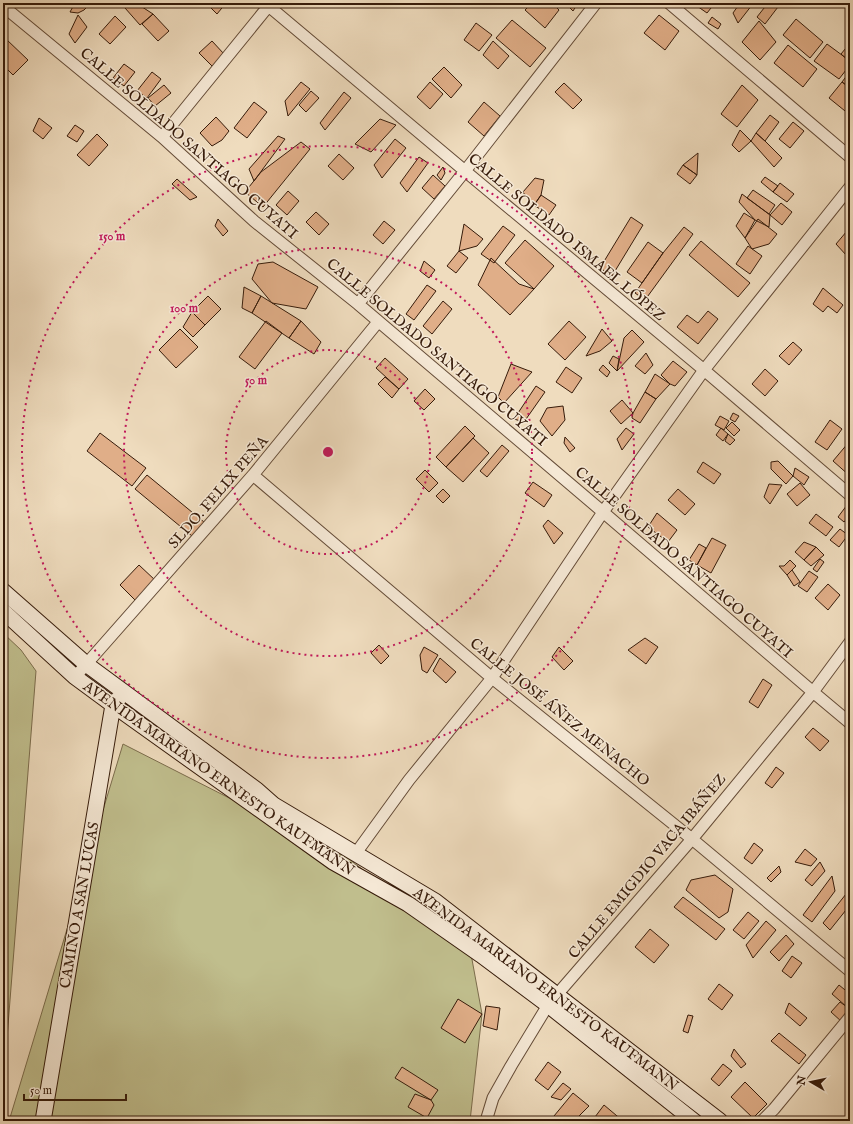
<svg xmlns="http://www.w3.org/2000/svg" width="853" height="1124" viewBox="0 0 853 1124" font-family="'IM FELL English',serif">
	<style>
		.green { fill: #c0be8d; stroke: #7b6c4c }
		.building { fill: #e0ae88; stroke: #361b0a }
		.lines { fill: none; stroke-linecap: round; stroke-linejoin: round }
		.street-casing { stroke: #644b37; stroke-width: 13 }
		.secondary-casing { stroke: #361b0a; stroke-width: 17 }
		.street { stroke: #f5e8d5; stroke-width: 11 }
		.secondary { stroke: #f5e8d5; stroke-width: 15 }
		.ring { fill: none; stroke: #c2185b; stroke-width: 2; stroke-dasharray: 2 4 }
		.labels { text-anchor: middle; stroke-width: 3; stroke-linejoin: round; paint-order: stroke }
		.street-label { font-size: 15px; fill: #361b0a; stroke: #f5e8d5 }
		.centre { fill: #c2185b; stroke: #f5e8d5; stroke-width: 2 }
		.ring-label { font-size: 12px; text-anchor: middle; font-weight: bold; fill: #c2185b; stroke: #f5e8d5; stroke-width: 3; stroke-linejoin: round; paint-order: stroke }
	</style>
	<rect width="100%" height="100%" fill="#efdcbe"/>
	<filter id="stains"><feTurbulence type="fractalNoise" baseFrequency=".005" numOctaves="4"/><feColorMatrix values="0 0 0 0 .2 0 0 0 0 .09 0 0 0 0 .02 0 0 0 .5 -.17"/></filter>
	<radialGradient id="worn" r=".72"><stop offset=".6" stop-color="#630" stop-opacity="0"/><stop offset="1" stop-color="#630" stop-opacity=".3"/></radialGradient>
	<path class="green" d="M3 633 21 650 36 671 3 1089Z
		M123 744 349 859 471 954 482 1014 470 1121H9Z"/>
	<path class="building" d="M75 3H91L84 10 78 13 70 12Z
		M128 3H136L153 14 140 25 125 8Z
		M210 3H226L217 14 209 6Z
		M532 3H552L559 10 545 28 525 10Z
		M565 3H578L573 11Z
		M700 3H715L707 13 697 6Z
		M740 3H750L752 5 738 23 733 13Z
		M768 3H781L765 24 757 17Z
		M153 14 169 31 158 41 142 24Z
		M78 15 87 27 75 43 69 34Z
		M659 15 679 31 665 50 644 33Z
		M115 16 126 27 110 44 99 34Z
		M712 17 721 24 718 29 708 23Z
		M796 19 823 42 810 58 783 35Z
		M512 20 546 48 530 67 496 38Z
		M759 21 776 42 760 60 742 42Z
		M476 23 492 35 479 51 464 40Z
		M6 39 28 60 13 75 3 65V42Z
		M212 41 224 54 212 66 199 53Z
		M493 41 509 56 498 69 483 55Z
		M850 43V62L841 54Z
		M827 44 850 61V65L839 79 814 61Z
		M788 45 817 69 803 87 774 63Z
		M124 64 135 72 124 86 113 78Z
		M444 67 462 85 451 98 432 79Z
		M152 72 161 79 147 98 137 91Z
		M848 74 850 76V88L842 82Z
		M301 82 310 89 288 116 285 101Z
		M430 82 443 94 430 109 417 97Z
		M842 82 850 88V115L829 98Z
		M564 83 582 100 573 109 555 92Z
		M164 85 171 93 155 106 148 98Z
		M742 85 758 100 737 127 721 114Z
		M311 91 319 98 306 112 299 105Z
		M344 92 351 98 325 130 320 123Z
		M254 102 267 112 247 138 234 128Z
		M484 102 500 116 484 136 468 122Z
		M770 115 779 122 765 141 756 133Z
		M216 117 229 131 222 140 212 146 200 133Z
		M39 118 52 128 43 139 33 131Z
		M380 119 396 125 371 152 355 144Z
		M793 122 804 131 790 148 779 139Z
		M75 125 84 131 77 142 67 136Z
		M740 130 751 141 739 152 732 145Z
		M756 133 765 141 782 158 774 167 751 141Z
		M97 134 108 145 89 166 77 155Z
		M278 136 285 139 254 181 249 169Z
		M395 139 406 148 382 178 374 165Z
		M301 142 310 149 263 207 245 192 261 172Z
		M698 153 697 175 683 165Z
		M339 154 354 168 343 180 328 166Z
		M419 157 428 163 407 192 400 183Z
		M683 165 697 175 690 184 677 174Z
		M443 167 445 173 441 180 437 175Z
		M433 175 445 186 434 199 422 188Z
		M765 177 778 186 773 192 761 182Z
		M535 178 544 180 541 195 533 207 523 192Z
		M177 179 197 197 190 200 172 184Z
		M780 183 794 194 787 202 773 192Z
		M753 190 775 205 769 214 747 198Z
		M288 191 299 201 287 215 276 205Z
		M742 194 770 215 769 227 755 220 739 202Z
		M541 195 556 205 549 215 534 205Z
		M781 203 792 212 782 225 770 215Z
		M316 212 329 224 319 235 306 222Z
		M744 213 755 220 745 238 736 226Z
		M631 217 643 225 612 276 600 268Z
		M218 219 228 231 223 236 215 226Z
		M758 219 777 234 769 244 752 249 745 238Z
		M384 221 395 230 383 244 373 235Z
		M464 224 483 239 477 246 459 251Z
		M503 226 515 235 494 263 481 254Z
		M684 227 693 234 645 300 635 293 663 253Z
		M847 231 850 234V253L847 256 836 244Z
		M525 240 554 266 534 289 505 263Z
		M701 241 750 283 738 297 689 255Z
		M648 242 663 253 642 283 627 272Z
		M748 246 762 256 750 274 736 264Z
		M459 251 468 258 456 273 447 266Z
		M491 258 519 284 534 289 510 315 478 285Z
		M424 261 435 270 429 278 420 271Z
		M273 262 318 287 306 309 272 303 252 279 258 264Z
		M427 285 436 291 414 320 406 314Z
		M244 287 261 296 252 313 242 308Z
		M823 288 843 305 837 313 828 306 823 312 813 304Z
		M208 296 221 309 205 325 192 312Z
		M261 296 301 321 289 338 252 313Z
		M443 301 452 309 432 334 423 326Z
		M708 311 718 319 698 344 677 327 687 315 698 323Z
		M192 312 205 325 193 337 183 327Z
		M266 321 282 333 255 369 239 357Z
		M301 321 321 342 314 354 289 338Z
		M569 321 586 337 565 360 548 344Z
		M180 329 198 347 176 368 159 350Z
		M602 329 612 341 600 351 586 356Z
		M632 330 644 342 617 371 624 338Z
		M793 342 802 350 789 365 779 356Z
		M646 353 653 365 645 374 635 366Z
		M613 356 619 359 617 371 609 363Z
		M385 358 408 379 399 389 376 368Z
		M673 361 687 372 675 386 670 384 661 375Z
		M511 364 532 372 504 403 498 397Z
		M603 365 610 372 607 377 599 370Z
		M566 367 582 378 572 393 556 382Z
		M765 369 778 381 765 396 752 384Z
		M655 374 670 384 656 399 645 392Z
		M385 377 399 389 392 398 378 384Z
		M536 386 545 392 524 422 514 419Z
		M425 389 435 399 424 410 414 401Z
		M645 392 656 399 640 423 632 418 633 413Z
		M622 400 633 413 621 424 610 411Z
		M563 406 565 420 552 436 540 421 547 408Z
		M733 413 739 416 735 422 730 419Z
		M720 416 729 421 724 430 715 425Z
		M830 420 842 429 827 450 815 442Z
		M732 422 740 430 734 436 726 428Z
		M465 426 475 436 446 467 436 457Z
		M626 428 634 434 622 450 617 439Z
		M721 428 728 434 723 441 716 435Z
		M100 433 146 468 132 486 87 451Z
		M728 434 735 440 730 445 725 441Z
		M565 437 575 448 570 452 564 443Z
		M473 438 489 453 463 482 446 467Z
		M849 442 850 443V476L833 461Z
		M502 445 509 451 487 477 480 471Z
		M778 461 793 476 786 484 771 469V462Z
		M703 462 721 474 714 484 697 472Z
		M795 468 809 477 804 485 793 476Z
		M425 470 438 483 429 492 416 479Z
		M147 475 204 522 192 536 135 489Z
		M533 482 552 495 544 507 525 493Z
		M800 483 810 495 797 506 787 494Z
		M769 484 782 485 770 504 764 497Z
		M443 489 450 496 443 503 436 496Z
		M678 489 695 504 685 515 668 500Z
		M847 505 850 507V515L844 522 838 517Z
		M657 513 677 530 668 542 648 527Z
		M816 514 833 527 826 536 809 523Z
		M548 520 563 533 554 544 543 526Z
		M840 529 848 535 839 547 830 540Z
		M712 538 726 545 711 573 697 565Z
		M804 542 816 547 804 560 795 552Z
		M699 544 706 548 697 565 689 560Z
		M816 547 824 555 811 566 804 560Z
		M820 559 824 562 817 572 813 569Z
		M790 560 796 566 787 575 779 566H784Z
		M139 565 156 581 136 601 120 585Z
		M792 570 800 582 794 586 787 575Z
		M809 571 818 577 807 592 798 586Z
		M828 584 840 595 828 610 815 598Z
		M645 638 658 647 646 664 628 650Z
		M379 645 389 656 381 664 371 653Z
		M424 647 438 655 427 673 422 670 420 655Z
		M559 647 573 661 564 670 552 657Z
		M440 658 456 672 446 683 433 671Z
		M763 679 772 685 758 708 749 702Z
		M813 728 829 741 820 751 805 737Z
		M776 767 784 773 772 788 765 783Z
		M754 843 763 850 752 864 744 858Z
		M805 849 817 859 811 866 795 862Z
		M820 862 825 871 812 886 805 880Z
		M779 866 781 872 771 882 767 878Z
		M715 875 733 889 728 912 719 918 686 890 691 880Z
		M832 876 835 891 812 922 803 915Z
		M850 889V905L830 930 823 923Z
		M683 897 725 929 716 940 674 907Z
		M748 912 759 921 744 939 733 930Z
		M766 921 776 930 753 958 746 945Z
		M650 929 669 945 654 963 635 947Z
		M786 935 794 944 779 961 770 952Z
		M792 956 802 963 791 978 782 971Z
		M719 984 733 995 722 1010 708 999Z
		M839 985 850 994V1004L847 1007 832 994Z
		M458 999 482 1014 465 1043 441 1028Z
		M840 1002 847 1007 850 1011V1013L842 1022 831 1012Z
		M789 1003 807 1018 800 1026 785 1013Z
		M486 1006 500 1008 497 1030 483 1026Z
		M688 1015 693 1016 688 1033 683 1031Z
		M779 1033 806 1055 799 1064 771 1041Z
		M734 1049 746 1064 741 1068 731 1056Z
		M548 1062 561 1072 548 1090 535 1080Z
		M723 1064 732 1071 719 1086 711 1079Z
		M402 1067 438 1090 431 1100 395 1078Z
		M745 1082 767 1104 753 1118 731 1097Z
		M563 1083 571 1089 561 1100 551 1097Z
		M573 1093 589 1106 574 1121H560L554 1116Z
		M415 1094 431 1100 434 1105 427 1118 408 1107Z
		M604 1105 623 1121H592Z"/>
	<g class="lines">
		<defs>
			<path id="street" d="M265 3 465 171 704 370 850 495
				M669 3 850 157
				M3 6 162 137 254 221 358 304 603 512 813 692 850 723
				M162 137 271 3
				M358 304 465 171 596 3
				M253 475 492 678 692 839 850 971
				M75 677 253 475 378 322
				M356 853 409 780 492 678 603 512 704 370 850 187
				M486 1121 493 1098 511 1066 548 1005 692 839 813 692 850 642
				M762 1121 774 1109 850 1017"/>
			<path id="secondary" d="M3 591 86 664 257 790 274 805 435 901 720 1121
				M3 611 75 677 113 705 333 862 408 904 481 955 548 1005 694 1121
				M43 1121 113 705 119 698"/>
		</defs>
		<use href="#street" class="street-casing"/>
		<use href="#secondary" class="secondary-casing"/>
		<use href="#street" class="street"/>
		<use href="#secondary" class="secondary"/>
	</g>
	<g class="ring">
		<circle cx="328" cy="452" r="102"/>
		<circle cx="328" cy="452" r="204"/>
		<circle cx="328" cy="452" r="306"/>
	</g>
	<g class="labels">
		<g class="street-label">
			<text transform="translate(189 143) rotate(41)" y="5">CALLE SOLDADO SANTIAGO CUYATI</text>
			<text transform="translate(567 237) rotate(40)" y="5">CALLE SOLDADO ISMAEL LÓPEZ</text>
			<text transform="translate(437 352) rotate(40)" y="5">CALLE SOLDADO SANTIAGO CUYATI</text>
			<text transform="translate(218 492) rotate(-49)" y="5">SLDO. FELIX PEÑA</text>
			<text transform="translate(684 562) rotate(41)" y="5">CALLE SOLDADO SANTIAGO CUYATI</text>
			<text transform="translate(560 712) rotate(39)" y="5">CALLE JOSÉ ÁÑEZ MENACHO</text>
			<text transform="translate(219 778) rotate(35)" y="5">AVENIDA MARIANO ERNESTO KAUFMANN</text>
			<text transform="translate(647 866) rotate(-50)" y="5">CALLE EMIGDIO VACA IBÁÑEZ</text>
			<text transform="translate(79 905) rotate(-80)" y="5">CAMINO A SAN LUCAS</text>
			<text transform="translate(546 989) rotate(37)" y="5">AVENIDA MARIANO ERNESTO KAUFMANN</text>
		</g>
	</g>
	<circle cx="328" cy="452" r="6" class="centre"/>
	<g class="ring-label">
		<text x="112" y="240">150 m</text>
		<text x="184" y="312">100 m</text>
		<text x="256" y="384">50 m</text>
	</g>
	<rect width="853" height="1124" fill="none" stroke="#efdcbe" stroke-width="16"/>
	<rect x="4" y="4" width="845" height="1116" fill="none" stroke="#361b0a" stroke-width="2"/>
	<rect x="8" y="8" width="837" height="1108" fill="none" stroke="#361b0a"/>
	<g transform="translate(811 1082) rotate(279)" stroke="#f5e8d5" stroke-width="3" paint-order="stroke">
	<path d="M0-3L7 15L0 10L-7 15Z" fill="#361b0a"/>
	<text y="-6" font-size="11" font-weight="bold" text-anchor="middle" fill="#361b0a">N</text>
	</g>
	<path d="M24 1094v6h102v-6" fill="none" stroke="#361b0a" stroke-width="2"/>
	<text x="30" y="1094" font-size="12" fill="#361b0a" stroke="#f5e8d5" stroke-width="3" paint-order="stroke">50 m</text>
	<rect width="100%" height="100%" filter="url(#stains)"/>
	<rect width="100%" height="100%" fill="url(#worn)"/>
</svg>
